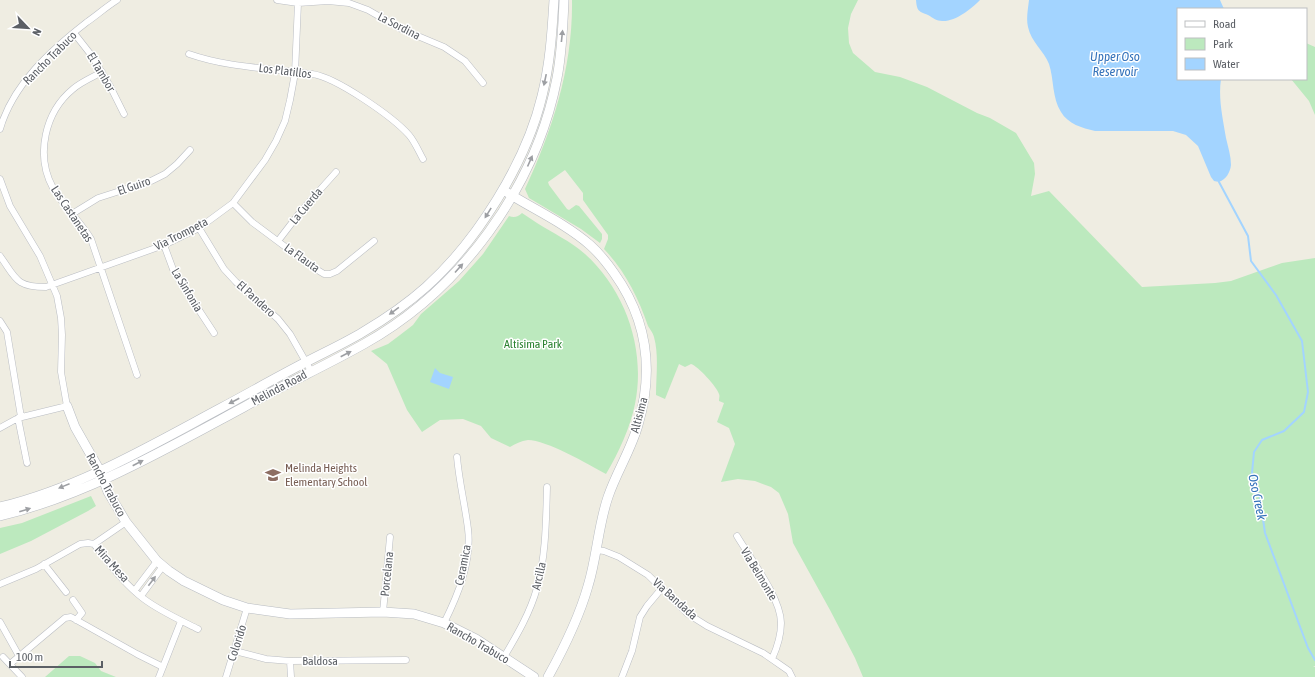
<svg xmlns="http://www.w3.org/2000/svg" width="1315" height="677" viewBox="0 0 1315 677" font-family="'Asap Condensed',sans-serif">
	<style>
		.green { fill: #bce9be }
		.water { fill: #a3d4ff }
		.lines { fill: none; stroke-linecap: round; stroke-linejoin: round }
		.stream { stroke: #a3d4ff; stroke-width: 2 }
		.street-casing { stroke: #babdc3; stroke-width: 7 }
		.secondary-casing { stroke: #b8bcc2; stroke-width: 10 }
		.street { stroke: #fff; stroke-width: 6 }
		.secondary { stroke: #fff; stroke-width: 9 }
		.oneway { fill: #9d9fa3 }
		.labels { text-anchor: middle; stroke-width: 3; stroke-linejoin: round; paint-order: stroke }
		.street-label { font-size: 12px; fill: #5b5f65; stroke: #fff }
		.park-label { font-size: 12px; fill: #2c8332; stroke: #fff }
		.education-label { font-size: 12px; fill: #785e54; stroke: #fff; text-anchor: start }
		.water-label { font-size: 13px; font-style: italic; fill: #3573bb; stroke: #fff }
	</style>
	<rect width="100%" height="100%" fill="#efede2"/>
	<path class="green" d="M572 0H858L851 14 848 28 849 43 853 53 875 72 900 77 927 87 977 113 990 118 1016 133 1034 163 1035 174 1031 196 1049 191 1142 287 1215 283 1231 281 1282 263 1315 258V666L1313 667H1315V677H863L855 658 830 610 793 543 788 514 779 493 771 487 755 481 738 479 721 482 735 444 729 428 717 422 724 403 719 401C719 398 720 396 719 394 717 387 698 366 691 364L685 367 679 364 665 399 656 395C656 376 659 355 654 337 653 333 650 329 648 326 638 297 625 271 604 249L608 239V235L583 200V193L565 170 548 182 549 185 567 209 569 210 576 205 579 206 602 234V239L600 243 581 229 529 198 525 189C553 129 573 66 572 0Z
		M1306 43 1315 47V115L1309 101 1291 79H1306Z
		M522 213C527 216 532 220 537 223 553 233 570 241 585 254 626 291 646 350 635 404 630 428 619 452 606 474 588 464 546 440 528 440 521 441 515 444 510 447L491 438 481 426 463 419 440 420 422 432 407 410 387 364 371 351 388 344 400 335 413 325 421 314 459 281 483 254 509 216C514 218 518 217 522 213Z
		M91 496 96 506 88 511 31 541 0 554V528L22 523Z
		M69 656H80L95 663 101 671 116 677H45Z"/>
	<path class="water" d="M916 0H980C971 9 955 22 942 21 937 21 933 18 928 15 919 11 917 12 916 0Z
		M1029 0H1220L1224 9H1178V79H1221C1218 99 1223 119 1226 138 1228 147 1231 156 1231 165 1230 173 1226 179 1219 182L1214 181 1211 177 1198 146 1186 135 1173 131H1095C1082 128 1068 124 1061 112 1052 98 1054 79 1049 64 1044 51 1031 42 1028 27 1026 19 1028 9 1029 0Z
		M435 368 440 373 453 377 449 389 430 382Z"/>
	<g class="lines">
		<path class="stream" d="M1219 182 1248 236 1251 261 1276 295 1302 341 1308 392 1304 412 1284 431 1262 440 1254 452 1252 473 1260 498 1265 533 1308 648 1315 660"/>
		<defs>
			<path id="street" d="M277 0 298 3 328 1 349 3 368 10 401 29 444 47 465 61 483 83
				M74 33 92 56 110 86 124 114
				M189 54C229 68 271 68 312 74 336 77 393 117 409 135 415 142 419 152 423 159
				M102 72C93 77 81 82 73 89 45 112 35 155 53 188 64 207 80 221 91 239L137 375
				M0 129C13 84 51 50 87 22 97 15 106 7 117 0
				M0 179 10 206 40 256 57 296 61 318 62 335 61 372 67 406 18 418 0 428
				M233 203 252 222 311 266 324 274H330L337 271 374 241
				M72 214 98 198 151 181 165 174 177 164 190 150
				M199 228 224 269 236 282 278 319 290 334 311 371
				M278 241 301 211 336 172
				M164 245 174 272 214 333
				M0 256C16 278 15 287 46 287L164 245 199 228 233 203 265 160 276 141 285 121 290 100 295 73 298 3
				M0 321 7 332 21 417
				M18 418 27 463
				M737 536C750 558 781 598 781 623 781 636 777 648 772 659
				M94 544 126 522
				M596 550 604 551 619 557 648 575 688 614 707 626 763 653 789 671 792 677
				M44 564 66 592
				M0 584 36 569 80 544 88 543 94 544C109 563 124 584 144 599 160 611 180 620 198 629
				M135 590 157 561
				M141 596 163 566
				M73 600 82 613 76 620
				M383 612 390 537
				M0 622 19 656
				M444 623C458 595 472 561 468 529 465 505 459 481 457 457
				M235 651 266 659 290 661 406 660
				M3 657 22 677
				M504 657C517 635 530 613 537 588 546 555 546 521 547 487
				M290 661 291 677
				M10 664 65 618 71 617 137 654 163 667
				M159 677 181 621
				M226 677 247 608
				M622 677 632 651 640 617 647 606 662 588"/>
			<path id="secondary" d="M508 193C535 210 566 224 590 245 599 253 607 263 614 273 647 319 654 371 638 425 631 450 616 473 608 497 598 526 597 557 588 586 579 618 564 648 548 677
				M67 406 75 427 100 471 108 492 126 522 157 561 169 571 184 581 223 600 247 608 290 614 383 612 414 614 444 623 476 639 534 677
				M0 507C79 488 150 446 221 408 249 393 277 377 306 362 325 352 345 343 363 332 385 319 407 304 426 287 477 241 526 163 542 96 550 64 552 33 554 0
				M0 516C87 495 166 449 244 407 283 385 325 366 364 344 461 290 536 187 557 78 562 52 563 26 564 0"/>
		</defs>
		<use href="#street" class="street-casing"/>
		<use href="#secondary" class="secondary-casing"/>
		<use href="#street" class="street"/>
		<use href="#secondary" class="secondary"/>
	</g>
	<defs><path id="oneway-solid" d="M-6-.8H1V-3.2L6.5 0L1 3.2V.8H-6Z"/></defs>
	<g class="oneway">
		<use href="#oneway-solid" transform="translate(562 36) rotate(-84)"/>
		<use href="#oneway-solid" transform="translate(545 80) rotate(102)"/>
		<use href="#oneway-solid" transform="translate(530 161) rotate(-66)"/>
		<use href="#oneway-solid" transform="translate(488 213) rotate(122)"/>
		<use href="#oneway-solid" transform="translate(459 268) rotate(-48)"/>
		<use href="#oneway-solid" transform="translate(394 311) rotate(144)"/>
		<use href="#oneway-solid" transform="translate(346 354) rotate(-27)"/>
		<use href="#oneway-solid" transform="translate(234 401) rotate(152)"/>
		<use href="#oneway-solid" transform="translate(138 463) rotate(-27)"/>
		<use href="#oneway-solid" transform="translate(64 486) rotate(158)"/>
		<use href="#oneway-solid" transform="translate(25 510) rotate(-17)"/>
		<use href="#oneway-solid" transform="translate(152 581) rotate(-53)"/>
	</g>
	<defs>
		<symbol id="school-bare" viewBox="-9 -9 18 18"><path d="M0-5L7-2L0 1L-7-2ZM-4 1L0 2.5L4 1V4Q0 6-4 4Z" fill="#8d6e63" stroke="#fff" stroke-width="2.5" paint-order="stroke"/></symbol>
	</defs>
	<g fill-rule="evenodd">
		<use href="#school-bare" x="262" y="464" width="22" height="22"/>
	</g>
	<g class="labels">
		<g class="street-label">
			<text transform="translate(399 26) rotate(27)" y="4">La Sordina</text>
			<text transform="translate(50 58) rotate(-45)" y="4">Rancho Trabuco</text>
			<text transform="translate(285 71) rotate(7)" y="4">Los Platillos</text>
			<text transform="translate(101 72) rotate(59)" y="4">El Tambor</text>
			<text transform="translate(134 186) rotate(-19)" y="4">El Guiro</text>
			<text transform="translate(306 206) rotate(-50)" y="4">La Cuerda</text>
			<text transform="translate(72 214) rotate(56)" y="4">Las Castanetas</text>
			<text transform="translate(181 234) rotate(-27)" y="4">Via Trompeta</text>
			<text transform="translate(302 258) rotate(36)" y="4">La Flauta</text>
			<text transform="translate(187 290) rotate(59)" y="4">La Sinfonia</text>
			<text transform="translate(256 299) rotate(42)" y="4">El Pandero</text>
			<text transform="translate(279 388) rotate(-28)" y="4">Melinda Road</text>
			<text transform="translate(639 415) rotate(-75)" y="4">Altisima</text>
			<text transform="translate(106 485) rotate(62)" y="4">Rancho Trabuco</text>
			<text transform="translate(112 564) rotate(48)" y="4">Mira Mesa</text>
			<text transform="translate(463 565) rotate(-79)" y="4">Ceramica</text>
			<text transform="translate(387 574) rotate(-84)" y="4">Porcelana</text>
			<text transform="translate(759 574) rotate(59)" y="4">Via Belmonte</text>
			<text transform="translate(539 576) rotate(-77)" y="4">Arcilla</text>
			<text transform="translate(675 599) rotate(42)" y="4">Via Bandada</text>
			<text transform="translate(237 643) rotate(-72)" y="4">Colorido</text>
			<text transform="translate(478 643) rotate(30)" y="4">Rancho Trabuco</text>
			<text x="320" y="665">Baldosa</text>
		</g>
		<g class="park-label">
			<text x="533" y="348">Altisima Park</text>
		</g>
		<g class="education-label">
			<text x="285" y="472">Melinda Heights<tspan x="285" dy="14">Elementary School</tspan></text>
		</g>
		<g class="water-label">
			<text x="1115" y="61">Upper Oso<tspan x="1115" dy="15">Reservoir</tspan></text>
			<text transform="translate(1258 497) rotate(78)" y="5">Oso Creek</text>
		</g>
	</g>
	<rect x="1177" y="8" width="130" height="72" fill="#ffffff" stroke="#bdbfc1"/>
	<rect x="1185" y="21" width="20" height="6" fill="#ffffff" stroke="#bdbfc1"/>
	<text x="1213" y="28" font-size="12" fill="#5b5f65">Road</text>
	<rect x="1185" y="38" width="20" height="12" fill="#bce9be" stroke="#bdbfc1"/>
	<text x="1213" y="48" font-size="12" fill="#5b5f65">Park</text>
	<rect x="1185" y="58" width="20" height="12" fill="#a3d4ff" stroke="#bdbfc1"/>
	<text x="1213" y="68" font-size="12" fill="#5b5f65">Water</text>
	<g transform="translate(28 28) rotate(115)" stroke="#ffffff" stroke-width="3" paint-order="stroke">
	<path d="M0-3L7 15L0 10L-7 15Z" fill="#5b5f65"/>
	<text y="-6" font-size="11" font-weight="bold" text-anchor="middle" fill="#5b5f65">N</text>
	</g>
	<path d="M10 661v6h92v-6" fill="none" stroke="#5b5f65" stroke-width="2"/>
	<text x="16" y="661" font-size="12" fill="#5b5f65" stroke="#ffffff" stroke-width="3" paint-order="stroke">100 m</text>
</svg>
